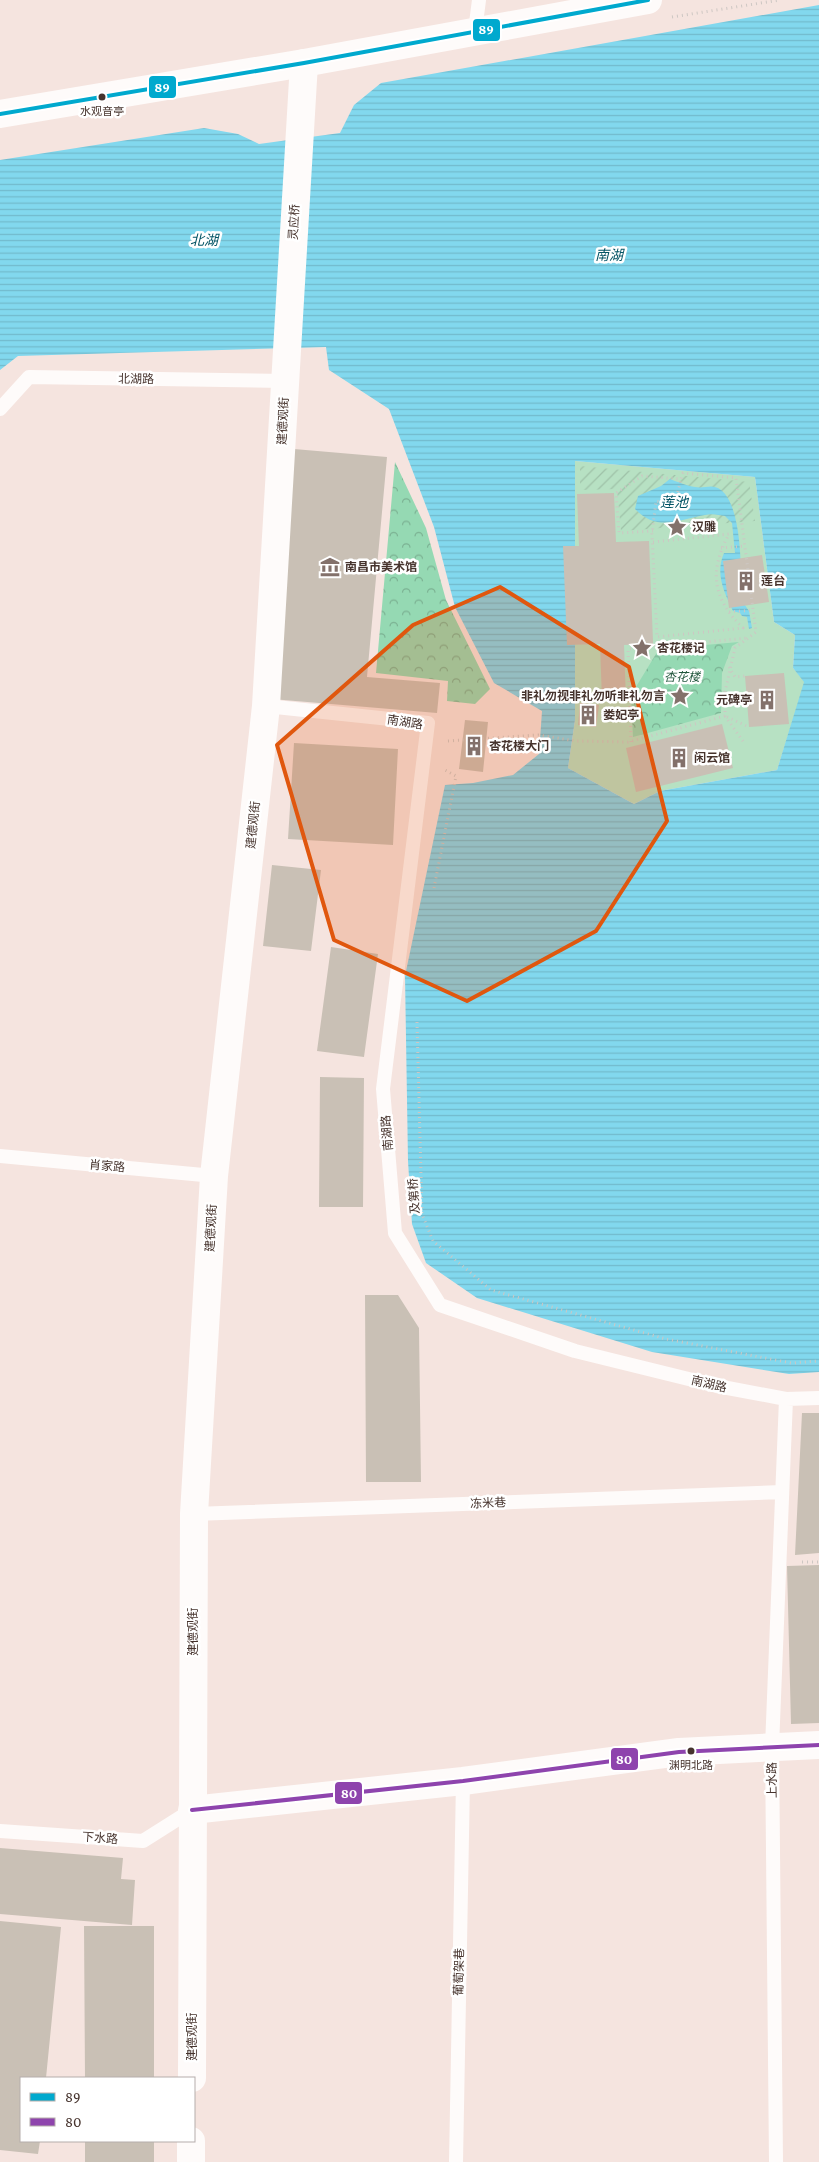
<svg xmlns="http://www.w3.org/2000/svg" width="819" height="2162" viewBox="0 0 819 2162" font-family="'Crimson Pro','Noto Sans SC',serif">
	<style>
		.green { fill: #b7e1c3 }
		.forest { fill: url(#forest-crowns) }
		.garden { fill: url(#garden-furrows) }
		.water { fill: url(#water-rules); fill-rule: evenodd }
		.building { fill: #c9c0b5 }
		.lines { fill: none; stroke-linecap: round; stroke-linejoin: round }
		.path { stroke: #cdc7c3; stroke-width: 3; stroke-dasharray: 1 4; stroke-linecap: butt }
		.service { stroke: #fefbfa; stroke-width: 14 }
		.minor { stroke: #fefbfa; stroke-width: 28 }
		.tertiary { stroke: #fefbfa; stroke-width: 28 }
		.bus-1-casing { stroke: #fff; stroke-width: 8 }
		.bus-2-casing { stroke: #fff; stroke-width: 8 }
		.bus-1 { stroke: #00a9ce; stroke-width: 4 }
		.bus-2 { stroke: #8e44ad; stroke-width: 4 }
		.marked { fill: #e0570e; fill-opacity: 0.2; stroke: #e0570e; stroke-width: 4; stroke-linejoin: round }
		.bus-dot { fill: #46332d; stroke: #fff; stroke-width: 2 }
		.labels { text-anchor: middle; stroke-width: 5; stroke-linejoin: round; paint-order: stroke }
		.bus-label { font-size: 11px; fill: #46332d; stroke: #fff }
		.street-label { font-size: 12px; fill: #46332d; stroke: #fff }
		.poi-label { font-size: 12px; font-weight: bold; fill: #46332d; stroke: #fff; text-anchor: start }
		.park-label { font-size: 12px; font-style: italic; fill: #21563c; stroke: #fff }
		.water-label { font-size: 14px; font-style: italic; fill: #035465; stroke: #fff }
		.line-badge { stroke: #fff; stroke-width: 2 }
		.badge-label { font-size: 14px; text-anchor: middle; font-weight: bold; fill: #fff }
	</style>
	<defs>
		<pattern id="forest-crowns" width="20" height="18" patternUnits="userSpaceOnUse" patternTransform="scale(1.25)"><rect width="20" height="18" fill="#95d9b3"/><path d="M2 6a3 3 0 1 1 6 0M12 15a3 3 0 1 1 6 0" fill="none" stroke="#7bb192"/></pattern>
		<pattern id="garden-furrows" width="10" height="10" patternUnits="userSpaceOnUse" patternTransform="scale(1.25)"><rect width="10" height="10" fill="#b7e1c3"/><path d="M-1 1l2-2M0 10L10 0M9 11l2-2" fill="none" stroke="#9fc2a8"/></pattern>
		<pattern id="water-rules" width="6" height="5" patternUnits="userSpaceOnUse" patternTransform="scale(1.25)"><rect width="6" height="5" fill="#82d8ee"/><path d="M0 2.5h6" fill="none" stroke="#72bacc"/></pattern>
	</defs>
	<rect width="100%" height="100%" fill="#f5e4df"/>
	<path class="green" d="M575 461 755 477 774 622 795 635 793 668 805 682 777 770 660 791 634 804 568 768 575 720Z"/>
	<path class="forest" d="M395 462 426 528 446 600 490 689 475 704 447 701 448 681 376 673Z
		M739 642 732 646 722 673 721 713 633 737 631 695 659 649Z"/>
	<path class="garden" d="M580 466 749 482 755 521 621 531 617 489 580 490Z"/>
	<path class="water" d="M819 5V1372L789 1374 652 1352 477 1298 426 1263 412 1224 408 1161 405 976 445 785 473 783 513 775 539 754 542 711 494 683 455 607 434 527 389 409 329 370 326 347 18 356 0 370V160L204 128 238 134 259 144 340 133 354 105 381 83ZM575 461 755 477 774 622 795 635 793 668 804 682 777 770 660 791 634 804 568 768 575 720Z
		M670 479C678 482 687 486 695 487 705 489 712 483 721 490 742 506 742 573 740 598L749 611 752 628 749 629 747 617 742 616 740 613 733 611C724 592 715 574 724 553H735L732 523 725 516C719 515 712 513 705 515 678 520 657 532 635 509L638 496 661 486Z"/>
	<path class="building" d="M294 449 387 457 367 677 440 683 437 713 272 699Z
		M614 493 616 542 649 541 653 641V644L624 645 626 700 602 701 600 644 567 645 563 546H579L577 494Z
		M762 555 769 602 729 608 723 561Z
		M784 673 789 724 749 727 745 676Z
		M580 703 599 705 596 727 578 725Z
		M465 720 488 722 483 772 459 769Z
		M722 724 733 768 636 792 626 748Z
		M294 743 398 749 393 845 288 839Z
		M272 865 321 870 311 951 263 946Z
		M331 947 378 954 364 1057 317 1051Z
		M320 1077 364 1078 363 1207H319Z
		M365 1295H398L419 1328 421 1482H366Z
		M802 1413H819V1553L795 1555Z
		M819 1565V1723L791 1724 787 1566Z
		M0 1848 123 1858 121 1879 135 1880 132 1925 0 1914Z
		M0 1921 61 1927 46 2078H21V2141H40L38 2154 0 2150Z
		M84 1926H154V2078H85Z
		M85 2141H154V2162H85Z"/>
	<g class="lines">
		<path class="path" d="M672 17 780 0
			M653 542 729 534C709 571 712 598 743 628L657 637 652 534 656 501 675 504 681 479
			M721 548 744 546
			M729 612 753 610
			M729 667 735 677 745 676
			M725 716 745 744
			M727 717 749 727
			M448 741 538 735 576 741 628 742 725 716V692L735 648 756 632 736 478 683 473 681 479 642 476 616 493 619 533 653 531
			M631 742 628 649 748 638
			M434 888 456 776 445 770
			M417 1022 422 1214 433 1241 491 1290 666 1339 791 1363 819 1361
			M802 1562H819"/>
		<path class="service" d="M475 31 479 0
			M0 409 29 377 285 381
			M266 706 428 723 383 1089 395 1233 440 1305 575 1351 717 1386 786 1399 819 1398
			M0 1156 214 1176
			M194 1514 782 1492
			M0 1831 143 1841 192 1810
			M456 2162 463 1781
			M776 2162 772 1747 786 1399"/>
		<path class="minor" d="M192 2078 194 1514 214 1176 266 706 304 63
			M191 2162V2141"/>
		<path class="tertiary" d="M0 114 304 63 648 0
			M192 1810 463 1781 679 1752 819 1745"/>
		<defs>
			<path id="bus-1" d="M0 114 304 63 648 0"/>
			<path id="bus-2" d="M192 1810 463 1781 679 1752 819 1745"/>
		</defs>
		<use href="#bus-1" class="bus-1-casing"/>
		<use href="#bus-2" class="bus-2-casing"/>
		<use href="#bus-1" class="bus-1"/>
		<use href="#bus-2" class="bus-2"/>
	</g>
	<path class="marked" d="M500 587 629 667 667 821 596 931 467 1001 334 940 277 745 413 625Z"/>
	<defs>
		<symbol id="sight-bare" viewBox="-9 -9 18 18"><path d="M0-6L1.8-2.2L6-1.7L2.9 1.2L3.7 5.4L0 3.3L-3.7 5.4L-2.9 1.2L-6-1.7L-1.8-2.2Z" fill="#83716b" stroke="#fff" stroke-width="2.5" paint-order="stroke"/></symbol>
		<symbol id="museum-bare" viewBox="-9 -9 18 18"><path d="M0-6L6-3V-2H-6V-3ZM-5-1h2V3h-2ZM-1-1h2V3h-2ZM3-1h2V3H3ZM-6 4H6V6H-6Z" fill="#83716b" stroke="#fff" stroke-width="2.5" paint-order="stroke"/></symbol>
		<symbol id="building-bare" viewBox="-9 -9 18 18"><path d="M-4-6H4V6H1V3H-1V6H-4ZM-2.5-4.3h1.7v1.8h-1.7ZM.8-4.3h1.7v1.8H.8ZM-2.5-1h1.7V.8h-1.7ZM.8-1h1.7V.8H.8Z" fill="#83716b" stroke="#fff" stroke-width="2.5" paint-order="stroke"/></symbol>
	</defs>
	<g fill-rule="evenodd">
		<use href="#sight-bare" x="663" y="513" width="28" height="28"/>
		<use href="#museum-bare" x="316" y="553" width="28" height="28"/>
		<use href="#building-bare" x="732" y="567" width="28" height="28"/>
		<use href="#sight-bare" x="628" y="634" width="28" height="28"/>
		<use href="#sight-bare" x="666" y="682" width="28" height="28"/>
		<use href="#building-bare" x="753" y="686" width="28" height="28"/>
		<use href="#building-bare" x="574" y="701" width="28" height="28"/>
		<use href="#building-bare" x="460" y="732" width="28" height="28"/>
		<use href="#building-bare" x="665" y="744" width="28" height="28"/>
	</g>
	<g class="bus-dot">
		<circle cx="102" cy="97" r="4.5"/>
		<circle cx="691" cy="1751" r="4.5"/>
	</g>
	<g class="labels">
		<g class="bus-label">
			<text x="102" y="115">水观音亭</text>
			<text x="691" y="1769">渊明北路</text>
		</g>
		<g class="street-label">
			<text transform="translate(294 222) rotate(-87)" y="4">灵应桥</text>
			<text transform="translate(136 379) rotate(1)" y="4">北湖路</text>
			<text transform="translate(283 421) rotate(-87)" y="4">建德观街</text>
			<text transform="translate(405 722) rotate(9)" y="4">南湖路</text>
			<text transform="translate(253 825) rotate(-84)" y="4">建德观街</text>
			<text transform="translate(387 1133) rotate(-95)" y="4">南湖路</text>
			<text transform="translate(107 1166) rotate(5)" y="4">肖家路</text>
			<text transform="translate(414 1196) rotate(-94)" y="4">及第桥</text>
			<text transform="translate(211 1228) rotate(-87)" y="4">建德观街</text>
			<text transform="translate(709 1384) rotate(13)" y="4">南湖路</text>
			<text transform="translate(488 1503) rotate(-2)" y="4">冻米巷</text>
			<text transform="translate(193 1632) rotate(-90)" y="4">建德观街</text>
			<text transform="translate(772 1780) rotate(-91)" y="4">上水路</text>
			<text transform="translate(100 1838) rotate(4)" y="4">下水路</text>
			<text transform="translate(459 1972) rotate(-89)" y="4">葡萄架巷</text>
			<text transform="translate(192 2037) rotate(-90)" y="4">建德观街</text>
		</g>
		<g class="poi-label">
			<text x="692" y="531">汉雕</text>
			<text x="345" y="571">南昌市美术馆</text>
			<text x="761" y="585">莲台</text>
			<text x="657" y="652">杏花楼记</text>
			<text x="665" y="700" text-anchor="end">非礼勿视非礼勿听非礼勿言</text>
			<text x="752" y="704" text-anchor="end">元碑亭</text>
			<text x="603" y="719">娄妃亭</text>
			<text x="489" y="750">杏花楼大门</text>
			<text x="694" y="762">闲云馆</text>
		</g>
		<g class="park-label">
			<text x="682" y="681">杏花楼</text>
		</g>
		<g class="water-label">
			<text x="204" y="245">北湖</text>
			<text x="609" y="260">南湖</text>
			<text x="674" y="507">莲池</text>
		</g>
	</g>
	<g class="line-badge">
		<rect x="472" y="18" width="29" height="24" rx="5" fill="#00a9ce"/>
		<rect x="148" y="75" width="29" height="24" rx="5" fill="#00a9ce"/>
		<rect x="610" y="1747" width="29" height="24" rx="5" fill="#8e44ad"/>
		<rect x="334" y="1781" width="29" height="24" rx="5" fill="#8e44ad"/>
	</g>
	<g class="badge-label">
		<text x="486" y="34">89</text>
		<text x="162" y="92">89</text>
		<text x="624" y="1764">80</text>
		<text x="349" y="1798">80</text>
	</g>
	<rect x="20" y="2077" width="175" height="65" fill="#ffffff" stroke="#b5adab"/>
	<rect x="30" y="2093" width="25" height="8" fill="#00a9ce" stroke="#b5adab"/>
	<text x="65" y="2102" font-size="15" fill="#46332d">89</text>
	<rect x="30" y="2118" width="25" height="8" fill="#8e44ad" stroke="#b5adab"/>
	<text x="65" y="2127" font-size="15" fill="#46332d">80</text>
</svg>
